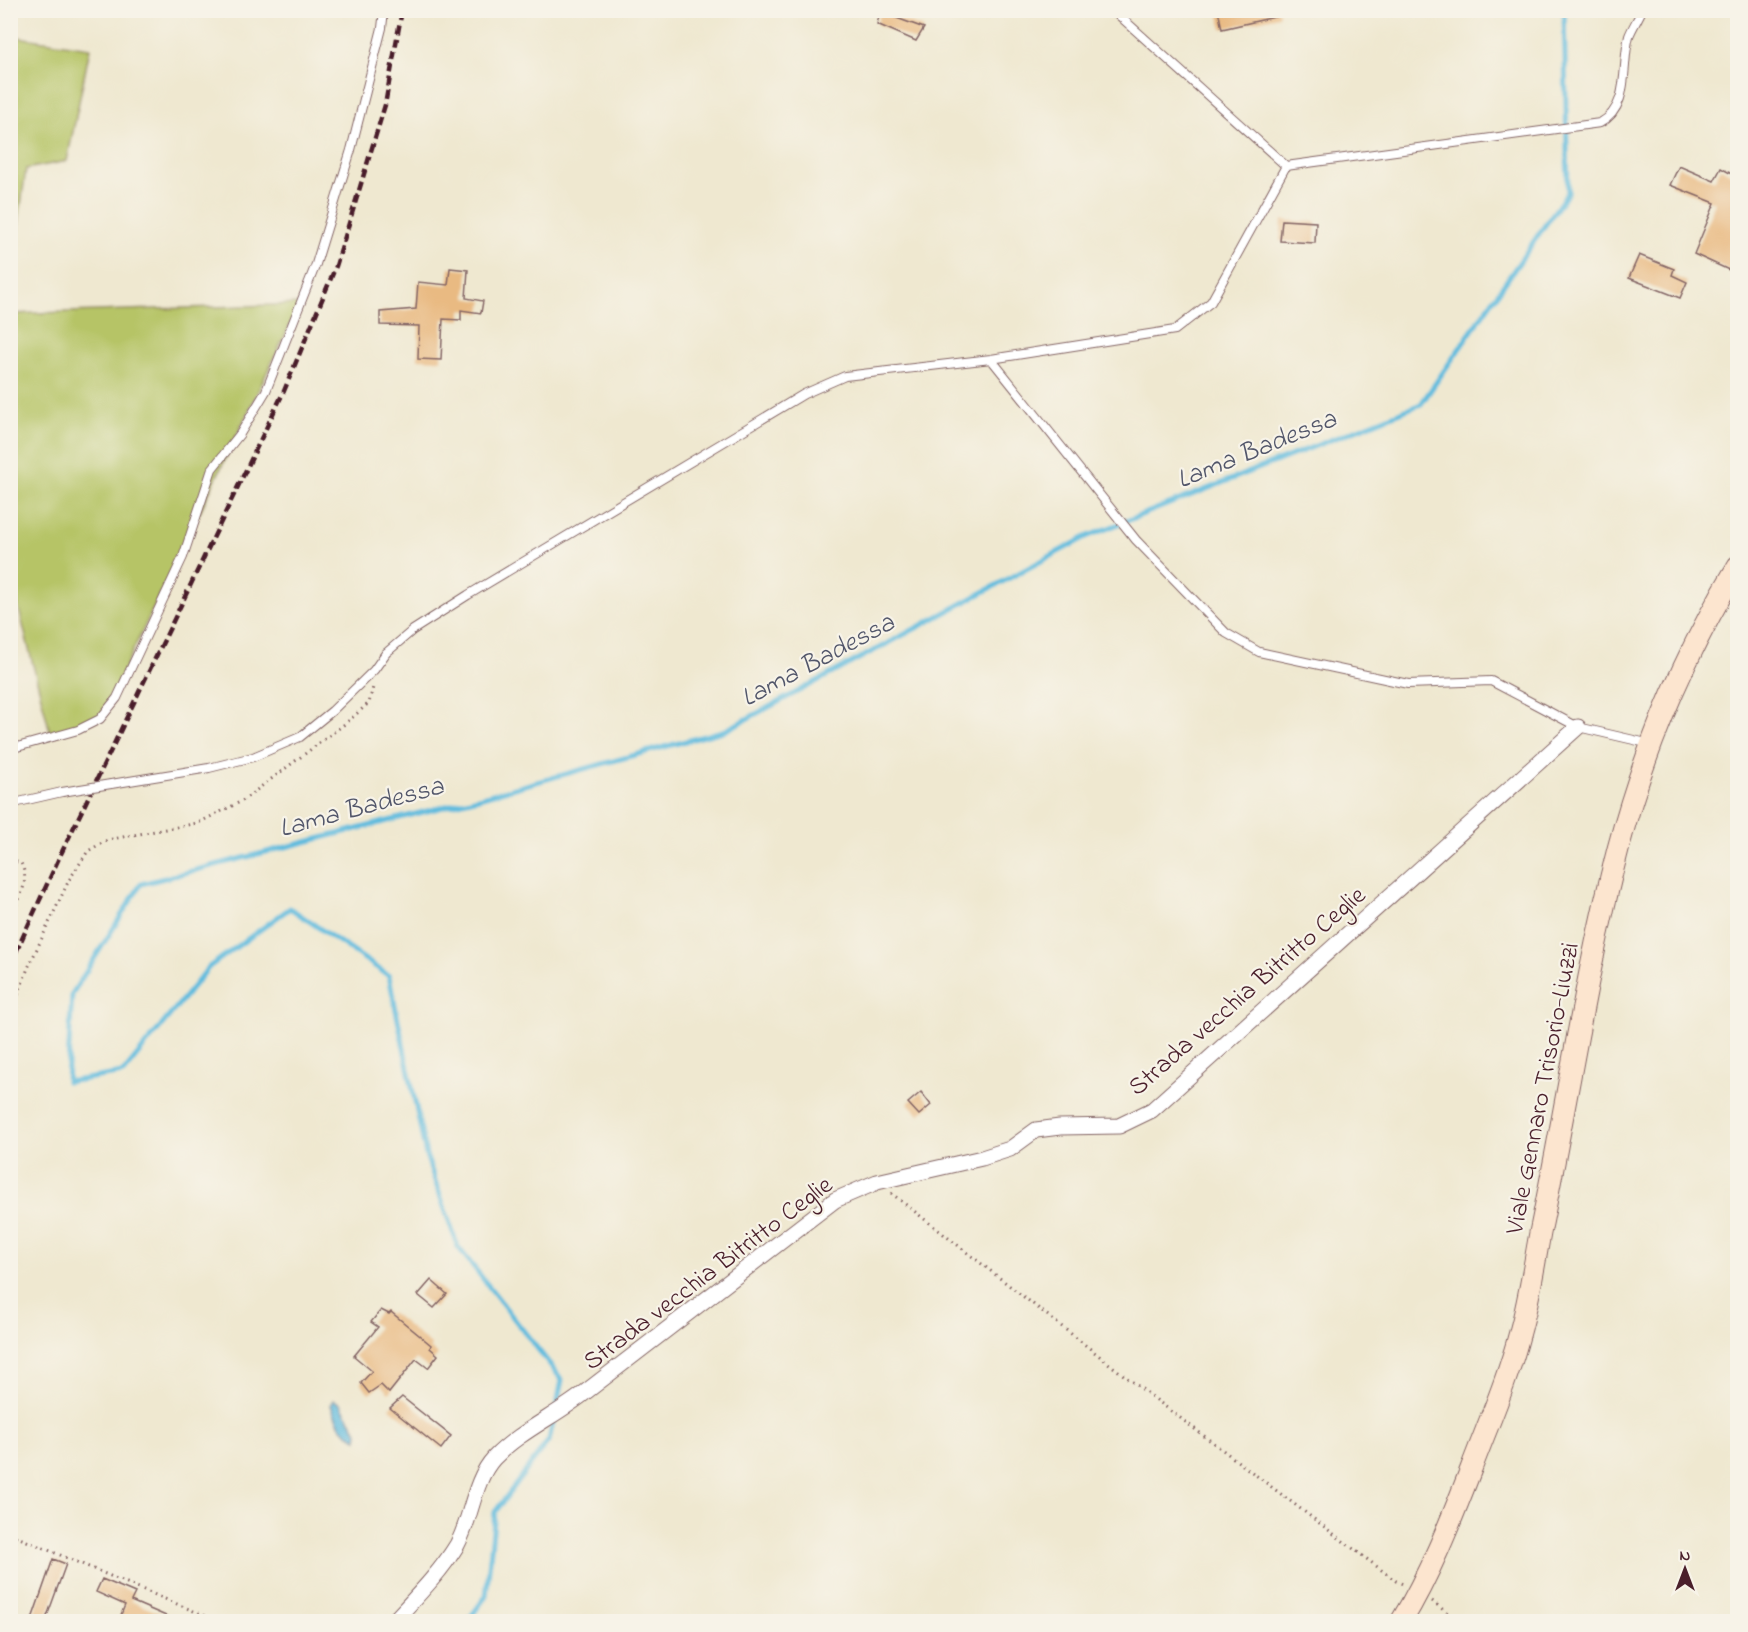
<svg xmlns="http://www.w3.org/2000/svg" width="1748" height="1632" viewBox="0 0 1748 1632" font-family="'Indie Flower',sans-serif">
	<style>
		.green { fill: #b6c466; stroke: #807248; stroke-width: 1.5 }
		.water { fill: #60bcde; stroke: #556e84; stroke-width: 1.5 }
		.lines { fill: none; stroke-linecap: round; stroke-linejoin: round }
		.stream { stroke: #60bcde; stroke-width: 5 }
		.building { fill: #e9ba82 }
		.lane-casing { stroke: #846565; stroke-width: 10 }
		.street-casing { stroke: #846565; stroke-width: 17 }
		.secondary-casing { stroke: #846565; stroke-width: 23 }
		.path { stroke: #846565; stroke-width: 3; stroke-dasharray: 1.5 4.5; stroke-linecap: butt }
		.lane { stroke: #fff; stroke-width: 8 }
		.street { stroke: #fff; stroke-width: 15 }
		.secondary { stroke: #fce5cf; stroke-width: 21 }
		.rail { stroke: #4a1f2b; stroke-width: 4.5; stroke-dasharray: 9 4.5; stroke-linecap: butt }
		.lane-bridge-casing { stroke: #846565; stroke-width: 10; stroke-linecap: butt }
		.lane-bridge { stroke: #fff; stroke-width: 8 }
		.labels { text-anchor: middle; stroke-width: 4.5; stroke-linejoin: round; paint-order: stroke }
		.street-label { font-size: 26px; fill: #4a1f2b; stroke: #f7f3e8 }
		.water-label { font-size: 27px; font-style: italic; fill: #52566a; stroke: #f7f3e8 }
	</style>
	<rect width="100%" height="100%" fill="#f7f3e8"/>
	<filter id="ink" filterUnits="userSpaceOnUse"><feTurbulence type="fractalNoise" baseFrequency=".0167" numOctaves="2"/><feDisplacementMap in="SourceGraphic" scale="12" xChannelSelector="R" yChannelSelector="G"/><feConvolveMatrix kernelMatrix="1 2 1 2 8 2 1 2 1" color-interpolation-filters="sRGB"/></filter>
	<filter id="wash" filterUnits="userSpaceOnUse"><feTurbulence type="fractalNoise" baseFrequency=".008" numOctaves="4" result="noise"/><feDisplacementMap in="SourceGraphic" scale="24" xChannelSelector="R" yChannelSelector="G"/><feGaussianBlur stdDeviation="1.35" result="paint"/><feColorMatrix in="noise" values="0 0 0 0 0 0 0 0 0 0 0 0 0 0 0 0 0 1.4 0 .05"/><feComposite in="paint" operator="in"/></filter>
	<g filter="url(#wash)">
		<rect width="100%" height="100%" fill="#efe8d0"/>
		<path class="green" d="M11 36 90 48 67 161 26 169 11 277Z
			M300 304 100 719 51 736 11 578 10 314Z"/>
		<path class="water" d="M333 1400 341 1404 342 1407 358 1433 357 1439C341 1431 337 1422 331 1405Z"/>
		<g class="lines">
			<path class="stream" d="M556 1409 562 1380 458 1247 426 1155 389 976 290 908 209 967 123 1073 67 1082 72 994 141 884 482 797 726 730 1086 537 1421 404 1568 192 1564 10
				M467 1622 486 1596 495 1512 549 1440 554 1418"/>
		</g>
		<g id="blocks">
			<path class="building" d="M1218 10H1279V16L1222 29Z
				M880 12 924 28 916 41 877 24Z
				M1679 166 1714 181 1721 168 1737 177V262L1735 261 1731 271 1694 254 1715 203 1670 185Z
				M1282 220 1316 222 1315 243 1280 241Z
				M1639 255 1674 269 1672 275 1687 282 1680 298 1629 278Z
				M450 268 468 270 466 298 483 301 481 313 461 310V320L443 319 441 360 418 359 419 326 380 325V312L416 309 418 282 448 285Z
				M921 1092 931 1105 919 1115 908 1103Z
				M431 1280 447 1294 434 1308 418 1295Z
				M381 1310 389 1314 391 1312 431 1345 430 1348 438 1355 428 1368 416 1359 389 1393 381 1385 369 1393 361 1383 372 1371 354 1356 378 1327 371 1322Z
				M402 1397 451 1436 441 1449 390 1408Z
				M53 1559 66 1564 45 1622H31Z
				M102 1579 135 1593 131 1601 180 1622H118L125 1605 96 1592Z"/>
		</g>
	</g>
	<g filter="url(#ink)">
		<use href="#blocks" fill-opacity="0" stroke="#846565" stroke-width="1.5"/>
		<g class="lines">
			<defs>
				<path id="lane" d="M1113 10 1286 166 1600 123C1631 107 1621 65 1629 36 1632 28 1638 19 1642 10
					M991 359 1136 540 1226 633 1259 652 1408 684 1491 681 1578 727 1651 744
					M10 749 78 730 100 719 117 698 183 557 212 469 240 434 266 391 316 264 351 150 382 28 384 10
					M111 784 209 768 253 757 300 737 332 711 374 670 386 653 413 630 468 595 804 394 845 376 991 359 1175 330 1211 302 1286 166
					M10 804 62 792"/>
				<path id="street" d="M393 1622C416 1597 440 1573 457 1545 472 1518 473 1481 494 1458 519 1432 555 1416 583 1394 667 1330 751 1265 835 1200L877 1182 982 1158 1010 1149 1036 1130 1060 1127 1119 1126 1152 1110 1578 727"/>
				<path id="secondary" d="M1401 1622C1430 1574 1451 1521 1471 1469 1488 1424 1508 1379 1520 1332 1529 1300 1534 1266 1540 1233 1567 1105 1585 975 1618 849 1644 750 1685 654 1738 566"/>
			</defs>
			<use href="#lane" class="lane-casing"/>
			<use href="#street" class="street-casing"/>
			<use href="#secondary" class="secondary-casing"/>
			<path class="path" d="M10 860 21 863C31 882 18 901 10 918
				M10 1017 28 968 69 880 88 851 107 840 198 823 242 801 346 723 369 703 373 687
				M891 1193 1130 1380 1396 1581 1403 1584
				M10 1534 220 1622
				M1432 1601 1459 1622"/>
			<use href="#lane" class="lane"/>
			<use href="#street" class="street"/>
			<use href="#secondary" class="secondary"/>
			<path class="rail" d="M10 965 59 858 284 391 336 266 385 105 402 10"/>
			<defs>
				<path id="lane-bridge" d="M62 792 111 784"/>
			</defs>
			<use href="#lane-bridge" class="lane-bridge-casing"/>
			<use href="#lane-bridge" class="lane-bridge"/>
		</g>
	</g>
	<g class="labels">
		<g class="street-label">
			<text transform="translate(1246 990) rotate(-41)" y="9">Strada vecchia Bitritto Ceglie</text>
			<text transform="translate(1541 1088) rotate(-79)" y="9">Viale Gennaro Trisorio-Liuzzi</text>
			<text transform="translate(707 1272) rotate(-37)" y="9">Strada vecchia Bitritto Ceglie</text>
		</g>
		<g class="water-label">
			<text transform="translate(1256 448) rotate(-22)" y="9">Lama Badessa</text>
			<text transform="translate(817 659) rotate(-28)" y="9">Lama Badessa</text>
			<text transform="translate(361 806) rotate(-15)" y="9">Lama Badessa</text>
		</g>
	</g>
	<rect width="1748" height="1632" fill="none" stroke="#f7f3e8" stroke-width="36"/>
	<g transform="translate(1685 1569)" stroke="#f7f3e8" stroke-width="4.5" paint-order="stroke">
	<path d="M0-4.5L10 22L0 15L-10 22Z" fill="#4a1f2b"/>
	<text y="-9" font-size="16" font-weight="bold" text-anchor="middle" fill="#4a1f2b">N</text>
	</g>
</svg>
